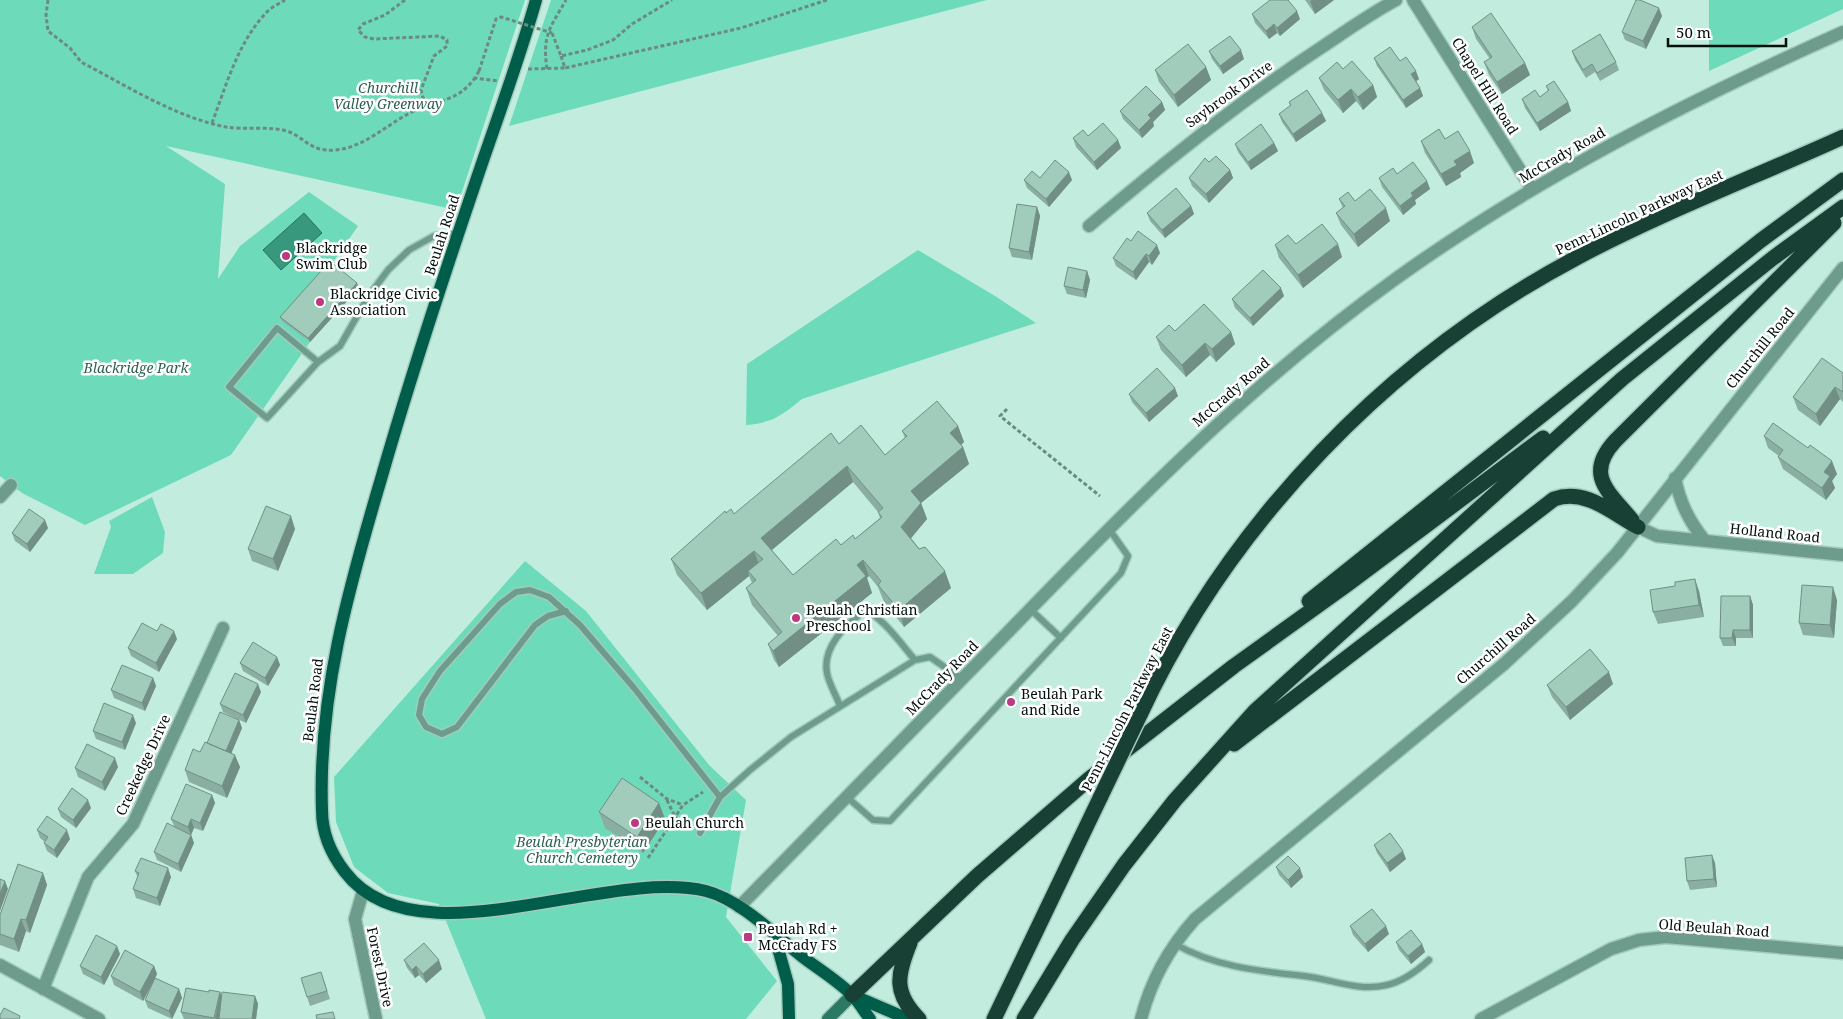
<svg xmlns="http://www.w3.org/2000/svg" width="1843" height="1019" viewBox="0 0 1843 1019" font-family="'Noto Serif',serif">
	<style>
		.green { fill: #6ddbb9 }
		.water { fill: #38987d; stroke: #286f5b }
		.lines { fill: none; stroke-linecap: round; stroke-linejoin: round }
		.service-casing { stroke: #a3cabc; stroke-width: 9 }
		.minor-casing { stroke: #a3cabc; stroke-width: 15 }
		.tertiary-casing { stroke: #a3cabc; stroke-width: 15 }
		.secondary-casing { stroke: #a3cabc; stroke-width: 15 }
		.primary-casing { stroke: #a3cabc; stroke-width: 15 }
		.motorway-casing { stroke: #a3cabc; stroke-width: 18 }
		.path { stroke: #6c8a80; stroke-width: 3; stroke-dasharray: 4 2.5; stroke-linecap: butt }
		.service { stroke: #6e9c8c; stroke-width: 6 }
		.minor { stroke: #6e9c8c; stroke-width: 12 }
		.tertiary { stroke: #6e9c8c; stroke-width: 12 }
		.secondary { stroke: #2b7963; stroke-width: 12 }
		.primary { stroke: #005d49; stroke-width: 12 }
		.motorway { stroke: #194035; stroke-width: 15 }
		.motorway-bridge-casing { stroke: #a3cabc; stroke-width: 18; stroke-linecap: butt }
		.path-bridge { stroke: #6c8a80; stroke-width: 3; stroke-dasharray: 4 2.5; stroke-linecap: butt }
		.motorway-bridge { stroke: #194035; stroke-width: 15 }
		.wall { fill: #8aafa2; fill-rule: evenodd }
		.shaded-wall { fill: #718f84 }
		.building { fill: #a1ccbc; stroke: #718f84; fill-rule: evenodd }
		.poi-dot { fill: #bb3980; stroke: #fff; stroke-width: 2 }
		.labels { text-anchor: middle; stroke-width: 5; stroke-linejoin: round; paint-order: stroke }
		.street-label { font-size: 14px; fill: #02100b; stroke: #fff }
		.park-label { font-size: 14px; font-style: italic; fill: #2d6050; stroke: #fff }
		.poi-label { font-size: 14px; fill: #02100b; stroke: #fff; text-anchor: start }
	</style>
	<rect width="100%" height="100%" fill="#c2edde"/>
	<path class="green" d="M0 0H525L456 210 166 146 225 184 218 279 240 246 309 192 358 226 331 265 282 320 310 342 231 455 85 525 22 493 0 476Z
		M551 0H987L509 126Z
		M1709 0H1843V9L1709 71Z
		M918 250 995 296 1036 323 802 399C782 415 773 423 746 425L747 364Z
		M152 497 165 532 163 553 133 574H94L111 527 109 521Z
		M525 561 586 611 709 765 746 800 726 917 777 981 746 1019H486L439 904 388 893 354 867 336 822 334 777Z"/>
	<path class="water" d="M304 213 322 233 281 270 263 250Z"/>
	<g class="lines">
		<defs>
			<path id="service" d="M318 362 277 328 229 387 267 418 318 362 340 346 368 297 388 270 409 250 434 236 459 233
				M1030 609 1061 638
				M566 611 548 616 535 625 457 727 442 734 426 727 419 715 422 699 440 671 500 604 516 592 530 590 549 597 580 625 634 688 720 797
				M840 706C836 695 829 684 827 673 822 648 845 625 863 612 877 609 905 649 915 660
				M847 797 873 820 890 821 1121 573 1128 556 1109 529
				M700 833 720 797 750 770 791 737 915 660 930 657 962 679
				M1175 944C1215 967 1259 971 1304 976 1331 979 1359 992 1387 985 1404 981 1417 971 1429 960"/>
			<path id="minor" d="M1413 0 1532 189
				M1089 226C1164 163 1240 101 1322 47 1346 31 1370 14 1396 0
				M1675 478C1680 503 1689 521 1705 541
				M0 497 11 485
				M1638 527 1657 536 1843 555
				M363 891 355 919 376 1019
				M739 907C829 815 919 723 1009 631 1130 506 1252 382 1394 280 1534 179 1686 102 1843 32
				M0 965 99 1019
				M43 989 88 877 133 824 223 628
				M1481 1019 1611 949 1639 940 1666 937 1843 953"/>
			<path id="tertiary" d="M1141 1019C1151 980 1168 949 1195 919L1504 664 1572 601 1617 553 1843 268"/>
			<path id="secondary" d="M828 1019 852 995"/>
			<path id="primary" d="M536 0C519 60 497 119 477 178 443 278 410 378 381 479 349 587 318 695 322 810 322 832 331 854 345 872 416 965 604 867 706 891 741 900 776 936 804 958 820 970 838 981 852 995 859 1002 864 1011 870 1019
				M774 934 788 984 789 1019
				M852 995 908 1019"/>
			<path id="motorway" d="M1632 520C1609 492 1584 475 1615 441L1834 223
				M1309 601 1760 241 1843 180
				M1140 715C1230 522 1389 357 1578 257 1663 212 1755 177 1843 137
				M1234 744 1554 499C1586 488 1612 513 1638 527
				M910 943C897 975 893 993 919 1019
				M852 995 977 876 1089 779 1234 666 1348 584 1543 438
				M994 1019 1101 796
				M1024 1019 1072 940 1124 865 1175 800 1255 711 1622 379 1773 258 1843 207"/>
		</defs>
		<use href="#service" class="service-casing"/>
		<use href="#minor" class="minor-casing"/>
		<use href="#tertiary" class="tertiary-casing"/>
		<use href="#secondary" class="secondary-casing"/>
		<use href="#primary" class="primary-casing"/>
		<use href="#motorway" class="motorway-casing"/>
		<path class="path" d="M48 0 46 15 48 31 70 48 81 62C127 86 175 117 226 127 244 130 271 126 287 131 306 138 310 152 335 150 365 148 389 122 416 110 440 99 457 102 475 78
			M405 0 385 15 363 24 358 30 365 37 374 39 440 36 447 40V46L434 56 421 90 423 98 431 105
			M552 33 561 56 587 50 613 40 632 24 672 0
			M561 56 565 68 741 28 827 0
			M528 69 565 68
			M547 69C542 35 550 28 566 0
			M479 71 475 78 498 81
			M212 123C226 86 238 42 266 13 271 7 279 4 285 0
			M1007 409 1000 416 1100 496
			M640 777 667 799 683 805
			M667 800 675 817 691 828
			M648 858 683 805 703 792"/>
		<use href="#service" class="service"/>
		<use href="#minor" class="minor"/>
		<use href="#tertiary" class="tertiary"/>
		<use href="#secondary" class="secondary"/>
		<use href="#primary" class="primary"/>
		<use href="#motorway" class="motorway"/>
		<defs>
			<path id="motorway-bridge" d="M1101 796 1140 715"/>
		</defs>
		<use href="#motorway-bridge" class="motorway-bridge-casing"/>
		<path class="path-bridge" d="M479 71 496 19 501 17 552 33"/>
		<use href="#motorway-bridge" class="motorway-bridge"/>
	</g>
	<path class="wall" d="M1305 0H1334L1315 14Z
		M1252 14 1300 19 1280 36 1277 33 1269 39 1255 23Z
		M1662 16 1646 49 1625 40 1622 32Z
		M1472 27 1525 63 1530 75 1502 94 1489 75 1484 62 1490 59 1476 39Z
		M1209 51 1244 59 1223 74 1212 59Z
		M1572 51 1616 62 1619 70 1600 81 1595 72 1586 78 1575 60Z
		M1374 58 1419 79 1416 81 1420 88 1423 96 1406 108 1377 66Z
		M1206 67 1211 80 1178 107 1159 82 1155 70Z
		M1343 69 1373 85 1377 97 1363 110 1356 101 1343 113 1324 90 1319 78Z
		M1546 86 1568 102 1571 111 1540 131 1525 108 1522 99 1540 97 1548 91Z
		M1162 102 1165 110 1153 122 1154 126 1142 138 1123 119 1120 111Z
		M1289 102 1322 113 1326 121 1296 142 1282 122 1279 114 1290 106Z
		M1088 136 1118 140 1121 148 1097 170 1076 147 1073 138Z
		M1445 139 1474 163 1460 173 1461 177 1446 186 1425 153 1421 141Z
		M1274 143 1278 151 1251 170 1238 152 1235 144Z
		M1209 162 1230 170 1233 178 1209 203 1192 186 1189 178Z
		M1397 174 1427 181 1430 189 1415 200 1416 204 1403 215 1382 187 1379 178Z
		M1040 178 1072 180 1049 207 1027 188 1024 180Z
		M1339 199 1355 201 1390 221 1358 247 1341 225 1336 213 1343 208Z
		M1191 206 1194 214 1165 238 1150 221 1147 213Z
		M1037 207 1040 216 1032 260 1012 257 1009 248Z
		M1131 241 1160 253 1152 265 1149 262 1136 280 1116 266 1113 258Z
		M1296 244 1342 257 1303 288 1279 258 1275 245Z
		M1087 271 1090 280 1086 298 1067 294 1064 286Z
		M359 288 310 342 282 321 280 317Z
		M1284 296 1253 326 1235 308 1232 299Z
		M1175 331 1231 332 1235 344 1216 362 1210 355 1186 377 1161 350 1156 337Z
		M1843 373V402L1840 399 1820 426 1798 410 1793 397Z
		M1129 394 1178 396 1149 422 1132 402Z
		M958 426 964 442 961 445 963 447 969 464 921 503 927 519 911 538 951 588 904 627 884 602 878 587 869 576 867 578 872 593 779 667 774 660 768 644 778 636 752 605 746 588 752 583 749 576 707 610 677 575 671 559 726 513 734 514 839 444 885 455 905 438 902 431ZM853 482 878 512 880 518 855 539 793 575 772 550Z
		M1764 436 1837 474 1832 481 1835 488 1826 500 1783 469 1778 457 1779 456 1768 448Z
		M48 528 30 552 15 541 12 533Z
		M295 529 278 571 252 561 248 549Z
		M1699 591 1704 617 1658 624 1653 612Z
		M1750 596 1753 605V638H1736V646H1723L1720 638Z
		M1837 600 1834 638 1803 635 1799 623Z
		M177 639 159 672 131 656 128 648Z
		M277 657 280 665 268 686 243 671 240 663Z
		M153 678 156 686 145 711 114 698 111 690Z
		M1613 684 1570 720 1552 697 1547 685Z
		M261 692 246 723 223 712 220 704Z
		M239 720 242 728 231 753 240 767 227 798 189 782 185 770 200 752 207 743Z
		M136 723 125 750 96 739 93 731Z
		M118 767 105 791 78 777 75 768Z
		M212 795 215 803 203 831 194 828 191 835 194 843 181 872 157 860 154 852 174 826 171 819Z
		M659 803 665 819 643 853 605 828 599 812Z
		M91 808 76 828 61 817 58 809Z
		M37 830 70 839 57 858 47 851 44 843 45 842 40 838Z
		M1374 845 1406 859 1390 872 1377 853Z
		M1715 863 1717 887 1690 890 1687 881Z
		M1276 867 1303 877 1291 888 1279 875Z
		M135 871 171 877 160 906 136 898 133 889 138 878Z
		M43 873 47 885 30 933 26 931 19 952 0 945V915Z
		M1350 926 1389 934 1368 952 1353 935Z
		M1396 942 1422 944 1425 952 1411 964 1399 950Z
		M120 954 104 985 83 974 80 966Z
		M404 960 442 969 426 983 419 975 415 978 407 968Z
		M154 966 157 974 155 978 179 989 182 998 172 1019 148 1008 145 1000 154 981 143 1001 114 985 111 976Z
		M321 972 330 999 310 1006 307 997Z
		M209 992H220L222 997 255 996 258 1004 256 1019H219L220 1014 219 1019H184L181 1012Z"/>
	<path class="shaded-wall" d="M1312 0H1334L1315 14 1310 1Z
		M1659 8 1662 16 1646 49 1643 41Z
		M1297 11 1300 19 1280 36 1277 28Z
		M1274 24 1277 33 1269 39 1266 31Z
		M1241 50 1244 59 1223 74 1220 66Z
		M1525 63 1530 75 1502 94 1497 82Z
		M1206 67 1211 80 1178 107 1174 95Z
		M1416 71 1419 79 1414 83 1411 74Z
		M1373 85 1377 97 1363 110 1358 97Z
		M1420 88 1423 96 1406 108 1403 100Z
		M1351 89 1356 101 1343 113 1338 100Z
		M1162 102 1165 110 1153 122 1154 126 1142 138 1139 130 1148 115Z
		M1568 102 1571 111 1540 131 1537 123Z
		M1322 113 1326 121 1296 142 1293 134Z
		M1118 140 1121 148 1097 170 1094 162Z
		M1274 143 1278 151 1251 170 1248 162Z
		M1470 151 1474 163 1460 173 1461 177 1446 186 1441 174 1454 161Z
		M1230 170 1233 178 1209 203 1206 194Z
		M1069 172 1072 180 1049 207 1046 199Z
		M1427 181 1430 189 1415 200 1416 204 1403 215 1400 206 1411 193Z
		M1191 206 1194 214 1165 238 1162 230Z
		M1037 207 1040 216 1032 260 1029 252Z
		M1386 208 1390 221 1358 247 1354 234Z
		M1338 244 1342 257 1303 288 1298 275Z
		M1157 245 1160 253 1152 265 1149 256Z
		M1146 254 1149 262 1136 280 1133 272Z
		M1087 271 1090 280 1086 298 1083 290Z
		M357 283 359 288 310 342 308 338Z
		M1281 288 1284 296 1253 326 1250 318Z
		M1231 332 1235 344 1216 362 1212 349Z
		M1205 343 1210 355 1186 377 1182 365Z
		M1835 387 1840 399 1820 426 1816 414Z
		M1175 388 1178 396 1149 422 1146 413Z
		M958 426 964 442 956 449 950 433Z
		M963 447 969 464 921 503 927 519 907 543 901 527 911 491Z
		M1832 461 1837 474 1832 481 1835 488 1826 500 1822 488 1824 472Z
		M847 466 853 482 767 554 761 538Z
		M291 516 295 529 278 571 273 559Z
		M45 520 48 528 30 552 27 544Z
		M754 551 760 567 748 571 749 576 707 610 701 593Z
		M863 560 869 576 867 578 872 593 779 667 773 651 857 565Z
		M945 571 951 588 904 627 899 610Z
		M1695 579 1699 591 1704 617 1699 605Z
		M1833 587 1837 600 1834 638 1830 625Z
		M1750 596 1753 605V638L1750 630Z
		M1733 630 1736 638V646L1732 638Z
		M174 631 177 639 159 672 156 663Z
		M277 657 280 665 268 686 265 678Z
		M1609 672 1613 684 1570 720 1566 707Z
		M153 678 156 686 145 711 142 703Z
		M258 684 261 692 246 723 243 715Z
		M133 715 136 723 125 750 122 742Z
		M239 720 242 728 229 759 226 751Z
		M235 755 240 767 227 798 222 786Z
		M115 758 118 767 105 791 102 782Z
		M212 795 215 803 203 831 200 823Z
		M88 800 91 808 76 828 73 820Z
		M659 803 665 819 643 853 637 837Z
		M191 819 194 828 191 835 194 843 181 872 178 864 191 835 188 827Z
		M67 830 70 839 57 858 54 850Z
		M1403 851 1406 859 1390 872 1387 863Z
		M1712 855 1715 863 1717 887 1714 879Z
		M168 868 171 877 160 906 157 898Z
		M1300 868 1303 877 1291 888 1288 880Z
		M43 873 47 885 30 933 26 920Z
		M5 881 8 889 0 911V894Z
		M21 919 26 931 19 952 14 939Z
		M1386 926 1389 934 1368 952 1365 944Z
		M1422 944 1425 952 1411 964 1408 956Z
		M117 946 120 954 104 985 101 977Z
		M439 960 442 969 426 983 423 974Z
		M154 966 157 974 143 1001 140 992Z
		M416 966 419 975 415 978 412 970Z
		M179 989 182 998 172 1019 169 1011Z
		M220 992 223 1000 219 1019H215Z
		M255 996 258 1004 256 1019H252Z"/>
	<path class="building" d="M1270 0H1288L1297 11 1277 28 1274 24 1266 31 1252 14Z
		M1636 0H1640L1659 8 1643 41 1622 32Z
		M1491 13 1525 63 1497 82 1484 62 1492 57 1472 27Z
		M1600 34 1616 62 1597 73 1592 64 1583 70 1572 51Z
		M1230 36 1241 50 1220 66 1209 51Z
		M1188 44 1206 67 1174 95 1155 70Z
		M1390 47 1400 61 1406 57 1416 71 1411 74 1420 88 1403 100 1374 58Z
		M1352 61 1373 85 1358 97 1351 89 1338 100 1319 78 1337 62 1343 69Z
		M1554 81 1568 102 1537 123 1522 99 1535 90 1540 97 1549 90 1546 86Z
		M1146 86 1162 102 1148 115 1151 118 1139 130 1120 111Z
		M1307 90 1322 113 1293 134 1279 114 1291 105 1289 102Z
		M1103 123 1118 140 1094 162 1073 138 1083 130 1088 136Z
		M1261 124 1274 143 1248 162 1235 144Z
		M1439 129 1445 139 1458 131 1470 151 1454 161 1457 165 1441 174 1421 141Z
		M1216 156 1230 170 1206 194 1189 178 1205 158 1209 162Z
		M1055 160 1069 172 1046 199 1024 180 1032 171 1040 178Z
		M1413 162 1427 181 1411 193 1413 196 1400 206 1379 178 1393 168 1397 174Z
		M1176 188 1191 206 1162 230 1147 213Z
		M1370 189 1386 208 1354 234 1336 213 1345 206 1339 199 1348 192 1355 201Z
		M1017 204 1037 207 1029 252 1009 248Z
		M1322 224 1338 244 1298 275 1275 245 1288 235 1296 244Z
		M1138 231 1157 245 1149 256 1146 254 1133 272 1113 258 1127 238 1131 241Z
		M330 261 357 283 308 338 280 317Z
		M1068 267 1087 271 1083 290 1064 286Z
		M1263 270 1281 288 1250 318 1232 299Z
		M1204 304 1231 332 1212 349 1205 343 1182 365 1156 337 1169 325 1175 331Z
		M1822 358 1843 373V392L1835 387 1816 414 1793 397Z
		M1157 368 1175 388 1146 413 1129 394Z
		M937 401 958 426 950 433 963 447 911 491 921 503 901 527 919 549 925 547 945 571 899 610 878 585 881 581 863 560 857 565 866 576 773 651 768 644 782 632 746 588 756 580 748 571 763 559 754 551 701 593 671 559 725 511 726 513 731 509 734 514 831 433 839 444 861 425 885 455 907 436 902 431ZM847 466 883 508 878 512 882 517 855 539 853 535 841 545 836 539 793 575 761 538Z
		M1773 423 1808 448 1810 445 1832 461 1824 472 1830 476 1822 488 1778 457 1783 450 1764 436Z
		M266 506 291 516 273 559 248 549Z
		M29 509 45 520 27 544 12 533Z
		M1695 579 1699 605 1653 612 1650 590 1675 586V582Z
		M1802 585 1833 587 1830 625 1799 623Z
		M1721 596H1750V630H1733L1732 638H1720Z
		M142 623 157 631 161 624 174 631 156 663 128 648Z
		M253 642 277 657 265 678 240 663Z
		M1590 649 1609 672 1566 707 1547 685Z
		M122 665 153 678 142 703 111 690Z
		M235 673 258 684 243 715 220 704Z
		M104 703 133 715 122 742 93 731Z
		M220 712 239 720 226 751 207 743Z
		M205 742 235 755 222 786 185 770 193 749 200 752Z
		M87 744 115 758 102 782 75 768Z
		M622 778 659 803 637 837 599 812Z
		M186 784 212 795 200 823 191 819 188 827 171 819Z
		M72 788 88 800 73 820 58 809Z
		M47 816 67 830 54 850 44 843 48 837 37 830Z
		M167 823 191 835 178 864 154 852Z
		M1390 833 1403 851 1387 863 1374 845Z
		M1712 855 1714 879 1687 881 1685 858Z
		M1288 856 1300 868 1288 880 1276 867Z
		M141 858 168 868 157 898 133 889 139 873 135 871Z
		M18 864 43 873 26 920 21 919 14 939 0 934V915Z
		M0 879 5 881 0 894Z
		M1372 909 1386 926 1365 944 1350 926Z
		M1411 930 1422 944 1408 956 1396 942Z
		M96 935 117 946 101 977 80 966Z
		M424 943 439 960 423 974 416 966 412 970 404 960Z
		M125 950 154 966 140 992 111 976Z
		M321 972 327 991 307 997 301 978Z
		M155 978 179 989 169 1011 145 1000Z
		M186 988 209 992V990L220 992 214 1018 181 1012Z
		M222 992 255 996 252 1019H219Z
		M4 1008 20 1016 19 1019H0V1015Z
		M333 1012 335 1019H317L316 1015Z"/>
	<g class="poi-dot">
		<circle cx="286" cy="256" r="5"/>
		<circle cx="320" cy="302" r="5"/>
		<circle cx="796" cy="618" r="5"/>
		<circle cx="1011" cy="702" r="5"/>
		<circle cx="635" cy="823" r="5"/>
		<rect x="743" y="932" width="10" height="10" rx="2.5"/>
	</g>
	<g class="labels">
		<g class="street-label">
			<text transform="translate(1485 86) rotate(58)" y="5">Chapel Hill Road</text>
			<text transform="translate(1229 94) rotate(-36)" y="5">Saybrook Drive</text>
			<text transform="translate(1562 155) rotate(-30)" y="5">McCrady Road</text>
			<text transform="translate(1639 212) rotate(-25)" y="5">Penn-Lincoln Parkway East</text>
			<text transform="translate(442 235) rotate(-72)" y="5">Beulah Road</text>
			<text transform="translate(1760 348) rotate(-51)" y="5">Churchill Road</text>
			<text transform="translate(1231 392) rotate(-41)" y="5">McCrady Road</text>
			<text transform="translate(1775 533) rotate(6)" y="5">Holland Road</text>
			<text transform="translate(1496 649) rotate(-41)" y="5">Churchill Road</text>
			<text transform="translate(942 678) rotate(-46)" y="5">McCrady Road</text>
			<text transform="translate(313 700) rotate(-83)" y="5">Beulah Road</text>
			<text transform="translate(1127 709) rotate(-63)" y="5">Penn-Lincoln Parkway East</text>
			<text transform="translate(143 765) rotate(-65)" y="5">Creekedge Drive</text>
			<text transform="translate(1714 928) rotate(4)" y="5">Old Beulah Road</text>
			<text transform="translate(380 967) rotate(78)" y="5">Forest Drive</text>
		</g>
		<g class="park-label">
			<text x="388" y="93">Churchill<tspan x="388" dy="16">Valley Greenway</tspan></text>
			<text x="136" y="373">Blackridge Park</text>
			<text x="582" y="847">Beulah Presbyterian<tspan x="582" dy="16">Church Cemetery</tspan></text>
		</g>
		<g class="poi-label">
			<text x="296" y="253">Blackridge<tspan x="296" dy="16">Swim Club</tspan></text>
			<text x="330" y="299">Blackridge Civic<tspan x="330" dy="16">Association</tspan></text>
			<text x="806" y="615">Beulah Christian<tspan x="806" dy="16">Preschool</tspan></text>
			<text x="1021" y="699">Beulah Park<tspan x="1021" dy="16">and Ride</tspan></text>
			<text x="645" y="828">Beulah Church</text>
			<text x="758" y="934">Beulah Rd +<tspan x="758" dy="16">McCrady FS</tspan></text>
		</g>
	</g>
	<path d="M1668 38v8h118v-8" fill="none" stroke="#02100b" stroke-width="2.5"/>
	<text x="1676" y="38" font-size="15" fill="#02100b" stroke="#ffffff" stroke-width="4" paint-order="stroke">50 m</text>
</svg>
